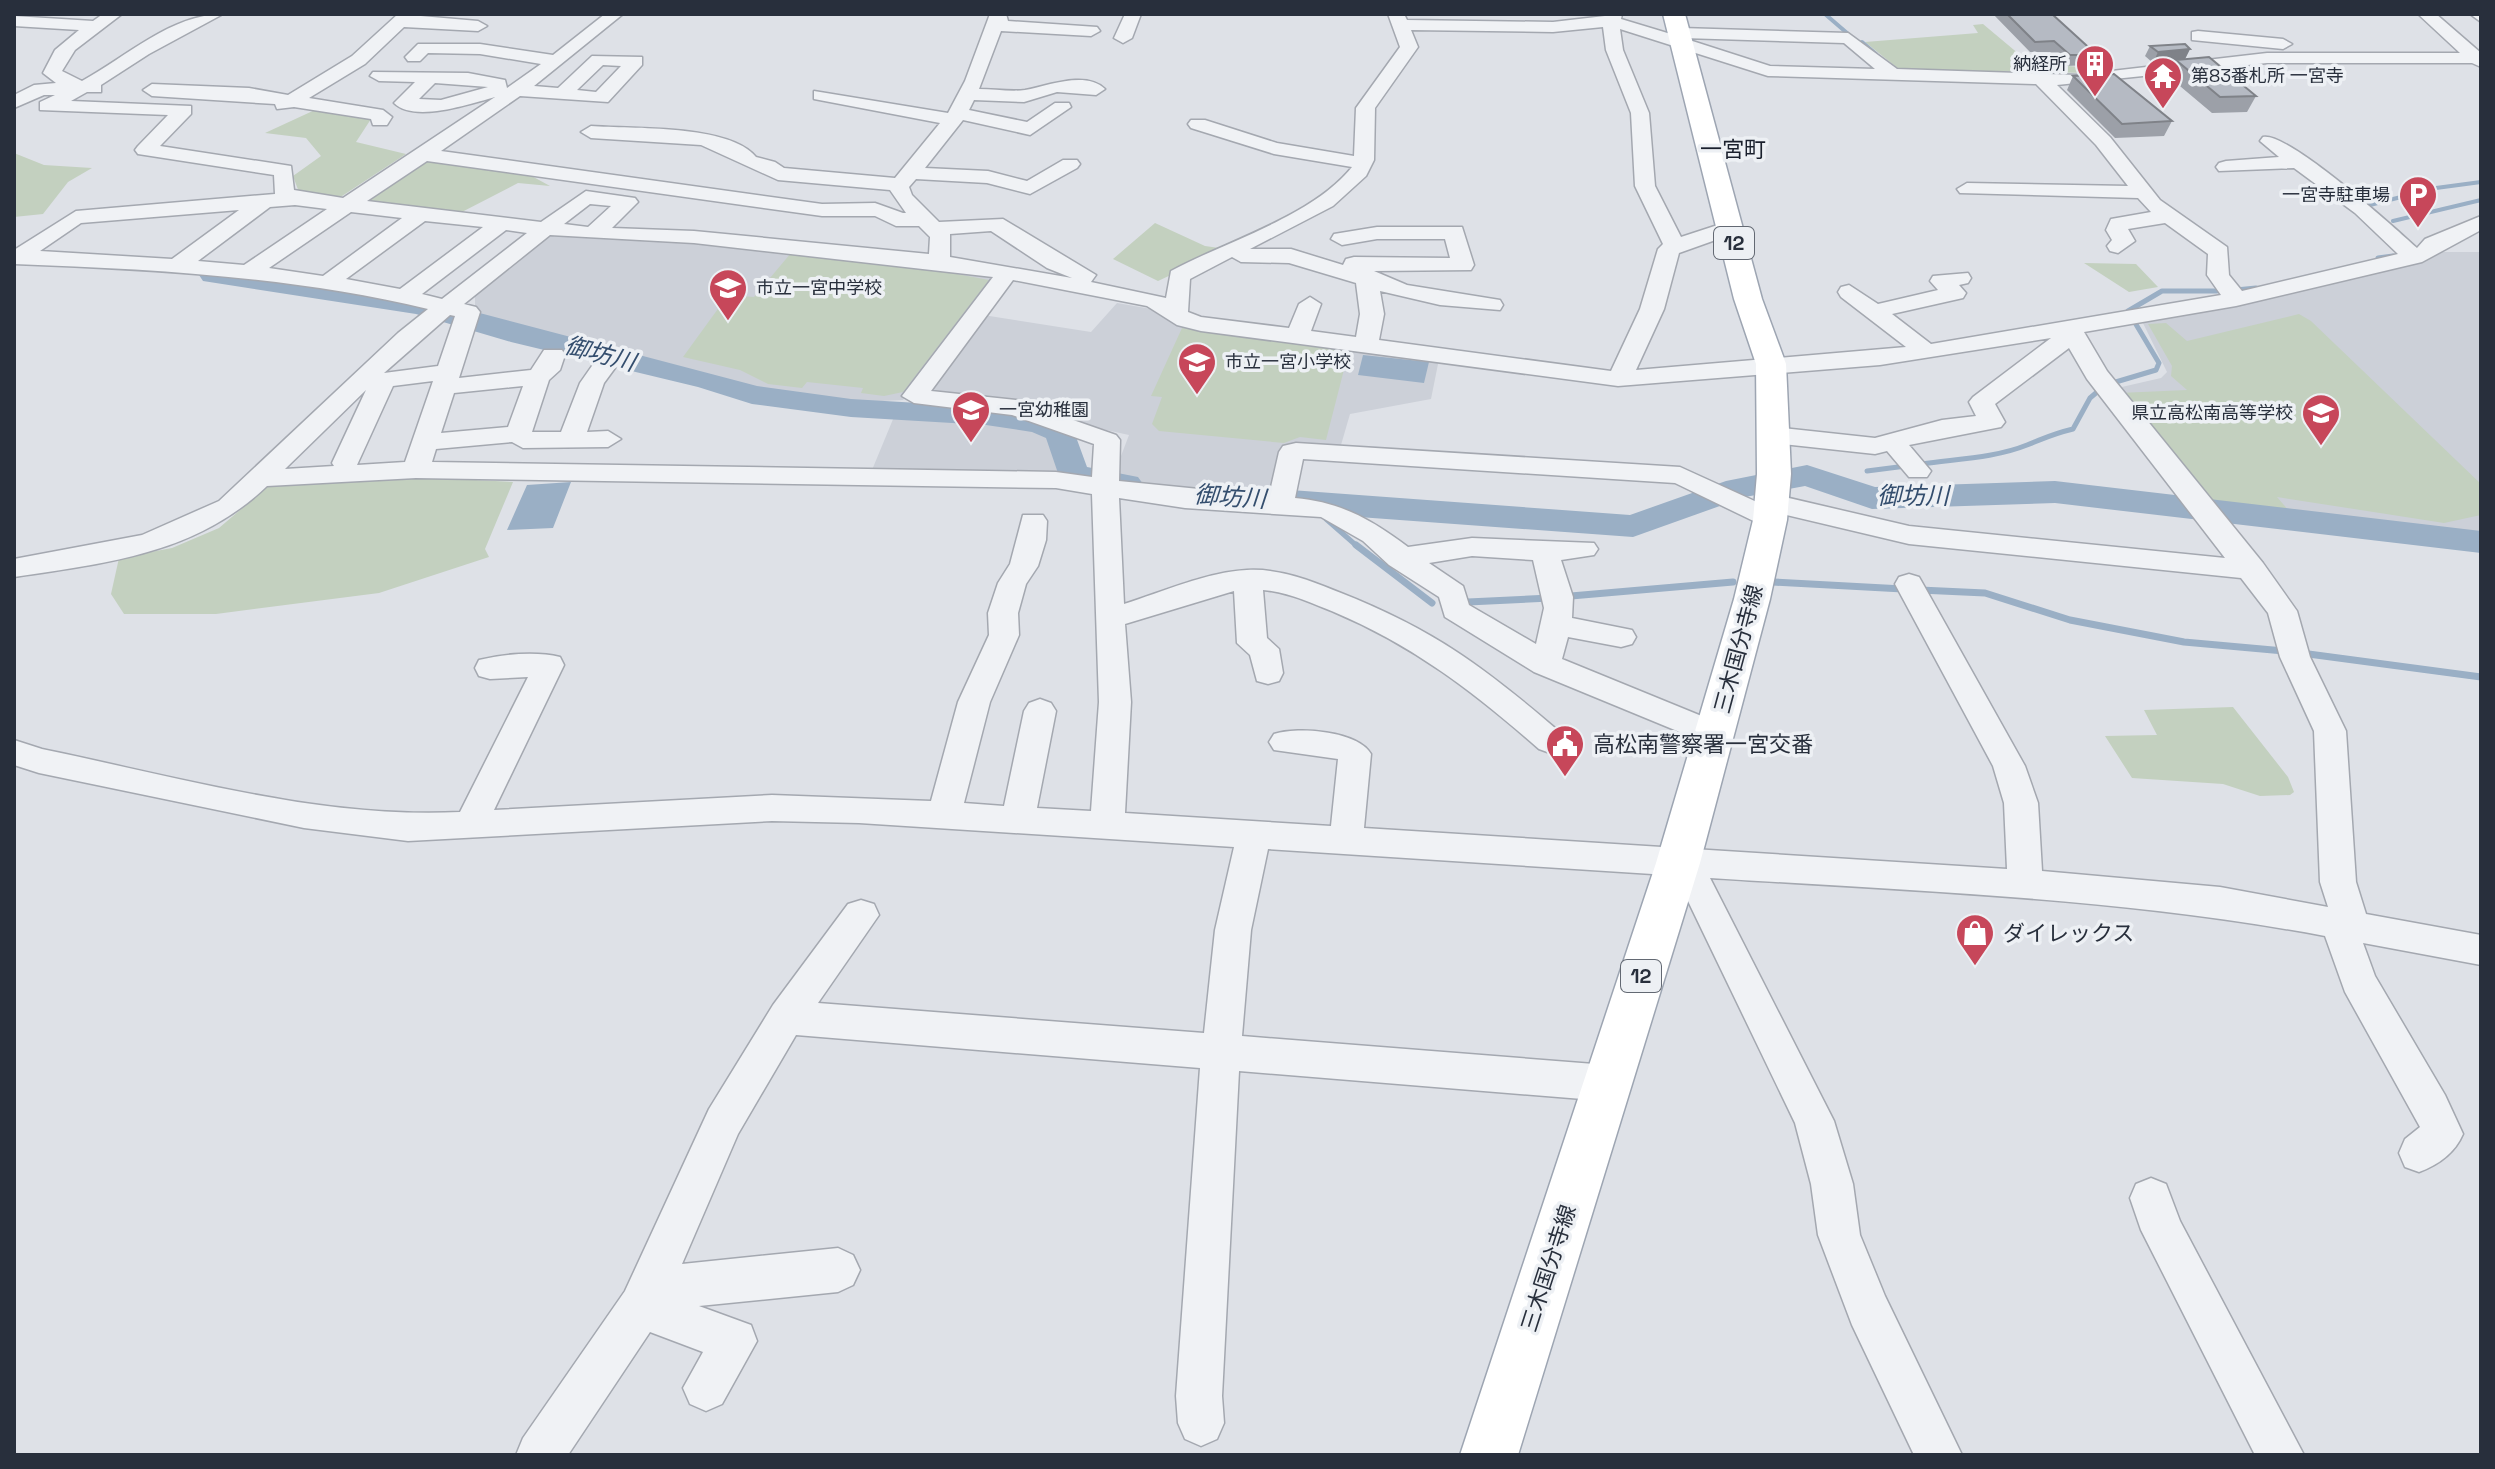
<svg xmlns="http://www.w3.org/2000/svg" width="2495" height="1469" viewBox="0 0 2495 1469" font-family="'Space Grotesk','Noto Sans JP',sans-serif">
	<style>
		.built { fill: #ccd0d8 }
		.green { fill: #c3d0bf }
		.water { fill: #9aafc5 }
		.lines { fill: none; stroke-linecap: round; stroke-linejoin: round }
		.stream-far2 { stroke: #9aafc5; stroke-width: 4 }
		.stream-far1 { stroke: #9aafc5; stroke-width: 5 }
		.stream { stroke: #9aafc5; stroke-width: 7 }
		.river { fill: #9aafc5; fill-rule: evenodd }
		.minor-casing { stroke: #a4a8b0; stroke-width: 3 }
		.major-casing { stroke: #9da5b2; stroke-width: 3 }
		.minor { fill: #f0f2f5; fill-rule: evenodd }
		.major { fill: #fff; fill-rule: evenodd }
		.wall { fill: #9ca0a8 }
		.shaded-wall { fill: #7f8288 }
		.building { fill: #b5bac3; stroke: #7f8288; stroke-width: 2 }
		.labels { text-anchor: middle; stroke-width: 7; stroke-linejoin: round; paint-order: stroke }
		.far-poi-label { font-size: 18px; fill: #282f3c; stroke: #edf0f4; text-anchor: start }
		.shield { fill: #edf0f4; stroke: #636973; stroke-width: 2 }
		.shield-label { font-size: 20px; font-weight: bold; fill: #282f3c }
		.far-quarter-label { font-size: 22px; fill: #1a202d; stroke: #edf0f4 }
		.street-label { font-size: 22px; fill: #282f3c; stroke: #edf0f4 }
		.poi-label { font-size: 22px; fill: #282f3c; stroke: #edf0f4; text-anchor: start }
		.water-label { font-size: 24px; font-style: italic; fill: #344e6e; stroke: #edf0f4 }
	</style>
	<rect width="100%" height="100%" fill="#dee1e7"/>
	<path class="built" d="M561 234 619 239H676L992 276 994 281 903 400 860 402 800 398 751 390 711 375 514 329 475 316V293L549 237Z
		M2435 252H2481V537L2208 505 2113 389 2161 378 2167 372 2141 319Z
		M1117 303 1439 359 1431 399 1350 414 1341 445H1294L1276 495 1178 490 1113 477 1129 435 937 393 929 387 983 315 1091 332Z
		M896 412 960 416 1031 425 1055 432 1064 456 1063 473 944 475 872 470Z"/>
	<path class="green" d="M1983 24 2020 55 2043 56 2055 65 2081 67 2091 73 1900 70 1865 42 1978 33 1973 25Z
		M317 109 371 119 356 142 406 154 339 198 300 195 293 176 321 156 306 138 265 133Z
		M14 153 44 165 92 168 68 182 43 214 14 217Z
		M420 158 528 174 550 186 518 183 460 213 357 201Z
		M1155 223 1205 246 1226 249 1158 281 1113 259Z
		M791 253 936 270 989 280 903 392 884 396 861 393 863 388 807 382 802 388 768 384 740 370 683 357 728 295 754 297Z
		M2084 263 2136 264 2158 287 2129 292Z
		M2299 314 2311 321 2481 484V515L2444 523 2277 497 2290 512 2208 502 2119 393 2187 390 2171 376 2172 366 2148 324 2166 323 2187 341Z
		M1182 328 1349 350 1326 440 1300 437 1284 443 1159 431 1152 424 1162 397 1151 396Z
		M414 477 513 482 485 549 489 557 379 593 216 614H124L111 594 119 558 172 548 219 528 267 487Z
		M2233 707 2288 777 2294 792 2290 795 2260 796 2223 784 2132 778 2105 736 2157 735 2144 710Z"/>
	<path class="water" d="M1363 355 1429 362 1424 383 1358 375Z
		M571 482 553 528 507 530 527 485Z"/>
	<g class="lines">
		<path class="stream-far2" d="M1825 14 1847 33
			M1862 42 1876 54
			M2369 209 2366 206 2436 188 2481 182
			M2393 221 2481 200"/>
		<path class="stream-far1" d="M2378 258 2393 256
			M2236 290 2256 288
			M2128 311 2162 291H2217
			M2109 384 2156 370 2159 363 2134 321
			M1922 464C1955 459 1995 458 2027 445 2045 438 2052 434 2073 429L2090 398 2103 387
			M1867 471 1906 466
			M1326 519 1358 547"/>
		<path class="stream" d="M1356 545 1432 603
			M1773 582 1903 589
			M1920 590 1985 593 2070 620 2184 642 2284 651
			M1571 596 1733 582
			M1468 602 1550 598
			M2301 653 2481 677"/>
		<path class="river" d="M213 267 419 297 757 386 851 399 986 407 1039 414 1072 426 1087 467 1138 477 1143 484 1138 491 1126 494 1061 482 1046 438 1032 432 986 425 851 417 752 404 698 387 511 342 416 314 203 281 199 275 203 269Z
			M1807 465 1875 487 2055 481 2481 531V553L2055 503 1872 509 1805 486 1745 497 1633 537 1277 511 1265 508 1260 500 1265 492 1277 489 1630 515 1726 481Z"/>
		<defs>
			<path id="minor" d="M103 14H122L75 50 62 71 82 81C126 57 172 14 223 14L149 54 101 85V92H87L71 101 191 106V114L160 146 291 166 294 190 343 198 495 97C470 104 414 123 394 103L415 82 379 81 370 76 373 72 468 73 505 80 507 88 541 64 480 54 428 53 420 61H408L405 57 418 44H480L553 55 605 14H623L534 86 558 88 592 56 642 57V65L608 102 520 96 441 151 822 204 875 203 903 213H906L890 190 778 180 701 145 591 138 581 132 591 126C631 129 730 124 756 157L775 162 784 168 895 178 940 123 814 99V91L948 113 965 81 990 14H1006L1008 21 1097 27 1100 31 1091 36 1001 31 979 89C994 89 1011 92 1025 90 1047 86 1086 70 1105 89L1096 95 1057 92 1024 102 974 100 969 110 1027 122 1055 103H1069L1071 107 1030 135 963 120 925 168 988 171 1027 181 1063 160H1077L1080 164 1077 168 1030 194 987 183 916 179 909 187 912 195 939 222 1003 219 1096 275 1091 282 1166 298 1171 271C1226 241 1312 217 1352 167L1274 154 1191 128 1188 124 1191 120H1205L1277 143 1354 156 1356 108 1400 47 1388 14H1404L1407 20 1553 22 1622 14 1621 19 1674 35 1675 29 1681 28 1848 33 1897 69 2077 75 2267 53H2460L2418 14H2436L2481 53V67L2472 63H2267L2057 85 2110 137 2160 200 2227 247 2229 275 2242 291 2398 254 2355 213 2294 168 2219 171 2216 167 2219 163 2226 161 2279 157 2260 141 2263 137C2287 131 2395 228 2417 248L2425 239 2481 216V230L2422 262 2236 306 2084 332 2107 371 2263 563 2297 611 2310 657 2346 731 2356 882 2366 914 2481 935V965L2363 943 2375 976 2445 1095 2463 1134C2455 1153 2438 1165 2419 1172L2405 1167 2399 1153 2405 1139 2420 1127 2345 992 2325 936C2122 898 1916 891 1710 878L1834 1121 1853 1184 1860 1235 1885 1296 1962 1455H1914L1852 1325 1818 1235 1811 1184 1795 1123 1688 901 1668 875 1268 849 1251 930 1242 1036 1607 1065 1621 1070 1627 1083 1621 1096 1607 1101 1239 1071 1222 1396 1224 1423 1217 1439 1201 1446 1185 1439 1178 1423 1176 1396 1200 1068 796 1035 738 1134 682 1264 838 1248 853 1255 860 1270 853 1285 838 1292 699 1306 751 1325 757 1341 722 1404 706 1411 690 1404 683 1388 703 1352 650 1332 568 1455H516L523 1438 625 1291 709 1109 773 1005 848 904 861 900 874 904 879 915 818 1003 1204 1033 1215 930 1234 847 859 823 772 821 408 841 304 828 39 773 14 765V740L42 749C178 777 320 819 460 812L528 677 490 679 479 676 475 668 479 660C502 654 537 651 560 657L564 665 494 810 772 795 931 801 958 702 989 635 988 613 998 583 1010 564 1023 515H1043L1047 521 1046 540 1038 566 1026 584 1018 613 1019 635 990 702 964 803 1004 806 1024 711 1029 703 1040 699 1051 703 1056 711 1037 808 1091 811 1099 702 1092 494 1056 488 416 478 267 486C196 554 107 563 14 577V559L142 535 219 501 398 333 428 309C294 277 153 269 14 264V250L76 211 275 194 274 175 138 154 135 150 138 146 168 115 40 110V102L55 95H44L14 108V95L34 85 56 83 43 73 55 50 79 30 14 26V16L93 21ZM1603 27 1606 50 1631 113 1635 186 1663 244 1658 249 1640 309 1611 371 1379 340 1384 314 1380 291 1440 305 1500 310 1503 305 1500 300 1407 285 1374 271 1471 270 1474 265 1462 227H1377L1334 234 1331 239 1342 245 1377 239H1445L1450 258 1354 257 1346 259 1343 265 1291 249H1250L1333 206 1366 176 1374 160 1375 108 1418 47 1411 30 1553 32ZM1620 29 1768 76 2036 84 2096 145 2128 186 1967 183 1957 189 1960 193 2138 198 2151 212 2111 219 2106 230 2112 240 2107 246 2110 251 2118 253 2135 241 2128 229 2165 223 2208 254 2207 275 2221 295 1931 344 1892 314 1963 298 1966 293 1959 285 1968 283 1971 278 1968 273 1933 276 1930 281 1938 290 1878 304 1849 285 1841 287 1838 292 1841 297 1906 347 1636 370 1664 309 1679 253 1738 232 1741 227 1730 221 1681 237 1655 186 1649 113 1623 50ZM1683 38 1844 43 1875 69 1770 66ZM603 65 621 66 596 92 577 90ZM435 83 488 87 441 100 419 99ZM427 161 822 216H875L896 226H919L930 237 929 254 694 231 612 228 638 202 635 198 586 191 541 222 367 201ZM590 204 611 206 588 227 564 224ZM295 205 327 209 244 265 198 261 270 207ZM239 210 172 259 40 251 81 223ZM351 212 402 218 323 276 269 268ZM425 221 483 227 400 289 346 279ZM506 230 527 233 442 299 422 294ZM991 231 1047 268 1072 278 950 257V234ZM550 235 694 243 993 277 902 396 914 403 1012 415 1094 444 1092 477 1056 472 432 462 436 449 512 442 523 448 608 447 621 439 608 431 587 432 604 383 615 368 612 363H594L580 383 561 432H532L549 380 560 370 565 355 562 350H544L531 370 459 378 480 312 476 307 464 304ZM1232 257 1241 262 1289 263 1356 283 1360 314 1356 337 1311 331 1321 304 1310 297 1299 304 1289 328 1201 317 1188 312 1190 279ZM1013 280 1147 306 1177 325 1201 331 1618 386 1880 365 2051 338 1973 397 1969 402 1976 416 1942 420 1875 438 1773 427 1760 435 1773 443 1875 454 1887 451 1909 477H1927L1931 471 1909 445 2001 427 2005 422 1995 404 2069 348 2087 379 2225 558 1909 526 1772 494 1762 497 1759 503 1680 467 1296 443 1283 446 1279 452 1269 496 1119 481 1120 440 1116 435 1016 400 931 391ZM450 315 455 316 438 366 384 373ZM433 381 405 462 357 465 393 386ZM523 386 508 427 441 433 454 393ZM366 390 332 463 334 466 285 469ZM1303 459 1675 483 1770 529 1780 526 1784 520 1778 513 1909 544 2241 578 2268 613 2280 657 2314 731 2320 882 2328 907 2220 887 2042 871 2038 803 2025 766 1923 584 1919 577 1909 574 1899 577 1895 584 1993 766 2004 803 2007 869 1364 828 1371 754C1358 731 1298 726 1274 734L1269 742 1274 750 1338 759 1331 826 1125 813 1131 702 1125 624 1234 591 1237 643 1250 655 1257 681 1268 684 1279 681 1283 673 1279 649 1267 638 1263 590C1288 592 1311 603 1334 612 1413 645 1475 693 1539 749L1550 753 1561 749 1566 741 1561 733C1485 668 1435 630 1341 593 1312 581 1279 568 1247 570 1207 572 1162 592 1124 604L1119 498 1185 508 1321 517 1363 541 1389 565 1439 597 1445 617 1534 672 1704 742 1715 746 1726 742 1731 734 1726 726 1562 659 1568 637 1621 647 1632 644 1636 637 1632 630 1572 618 1573 597 1561 560 1594 555 1598 549 1594 543 1472 538 1408 547C1372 520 1341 502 1295 498ZM1472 556 1533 560 1544 608 1536 644 1469 605 1463 586 1429 563Z
				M398 14 478 21 487 26 478 31 404 27 365 64 309 98 383 110 392 117 387 125H373L371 119 294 107 277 109 275 104 152 96 143 90 152 84 249 88 288 95 352 56Z
				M1125 14H1141L1132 38 1123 43 1114 38Z
				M2470 14H2481V22Z
				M2198 31 2283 39 2292 44 2283 49 2192 40V32Z
				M2151 1178 2166 1184 2180 1221 2304 1455H2255L2141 1230 2130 1198 2136 1184Z"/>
			<path id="major" d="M1663 14H1685L1762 299 1786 364 1791 474 1787 520 1770 599 1700 863 1518 1455H1460L1656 863 1734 599 1753 520 1757 474 1756 364 1734 299Z"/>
		</defs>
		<use href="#minor" class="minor-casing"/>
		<use href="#major" class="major-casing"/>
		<use href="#minor" class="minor"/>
		<use href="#major" class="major"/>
	</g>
	<path class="wall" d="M1993 14H2052L2097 55 2092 65 2065 66 2050 52H2030Z
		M2150 46 2190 49 2185 59 2256 96 2247 112 2212 113 2168 76 2176 60 2153 63 2145 56Z
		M2073 76 2172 121 2164 136 2115 138 2067 90Z"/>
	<path class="shaded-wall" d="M2190 49 2185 59 2153 63 2158 52Z"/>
	<path class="building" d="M2007 14H2052L2097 55H2070L2054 41 2035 42Z
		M2185 44 2190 49 2158 52 2150 46Z
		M2209 57 2256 96 2220 97 2176 60Z
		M2114 74 2172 121 2122 124 2073 76Z"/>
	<defs>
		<symbol id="building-pin" viewBox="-11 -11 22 30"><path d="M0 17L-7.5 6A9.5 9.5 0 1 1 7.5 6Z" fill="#c7475a" stroke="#edf0f4"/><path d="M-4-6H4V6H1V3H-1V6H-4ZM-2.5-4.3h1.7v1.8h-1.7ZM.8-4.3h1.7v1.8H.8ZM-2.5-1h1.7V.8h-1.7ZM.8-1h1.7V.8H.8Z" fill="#fff"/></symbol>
		<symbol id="temple-pin" viewBox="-11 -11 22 30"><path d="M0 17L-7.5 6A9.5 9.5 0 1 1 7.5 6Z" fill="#c7475a" stroke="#edf0f4"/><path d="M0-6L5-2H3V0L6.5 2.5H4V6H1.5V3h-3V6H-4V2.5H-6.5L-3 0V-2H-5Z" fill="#fff"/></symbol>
		<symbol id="parking-pin" viewBox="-11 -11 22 30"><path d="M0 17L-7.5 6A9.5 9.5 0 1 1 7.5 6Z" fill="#c7475a" stroke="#edf0f4"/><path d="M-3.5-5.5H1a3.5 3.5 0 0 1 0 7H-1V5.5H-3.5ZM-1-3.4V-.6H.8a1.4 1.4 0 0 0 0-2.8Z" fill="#fff"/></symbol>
		<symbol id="school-pin" viewBox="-11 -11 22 30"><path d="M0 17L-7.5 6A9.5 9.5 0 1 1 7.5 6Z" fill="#c7475a" stroke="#edf0f4"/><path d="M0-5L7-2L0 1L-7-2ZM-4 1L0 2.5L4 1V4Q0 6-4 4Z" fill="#fff"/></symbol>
		<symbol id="civic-pin" viewBox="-11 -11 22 30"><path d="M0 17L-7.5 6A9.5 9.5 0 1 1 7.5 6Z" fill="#c7475a" stroke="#edf0f4"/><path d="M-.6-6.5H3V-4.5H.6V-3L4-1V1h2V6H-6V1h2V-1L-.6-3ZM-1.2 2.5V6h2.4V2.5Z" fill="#fff"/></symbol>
		<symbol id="shop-pin" viewBox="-11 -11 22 30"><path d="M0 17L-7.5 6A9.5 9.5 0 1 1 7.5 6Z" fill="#c7475a" stroke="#edf0f4"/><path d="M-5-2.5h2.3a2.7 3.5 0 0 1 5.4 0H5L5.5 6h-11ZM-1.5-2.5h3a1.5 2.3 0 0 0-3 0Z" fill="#fff"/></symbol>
	</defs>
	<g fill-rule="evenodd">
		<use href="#building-pin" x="2073" y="42" width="44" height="60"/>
		<use href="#temple-pin" x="2141" y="54" width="44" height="60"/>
		<use href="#parking-pin" x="2396" y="173" width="44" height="60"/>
		<use href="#school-pin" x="706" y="266" width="44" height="60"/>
		<use href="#school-pin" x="1175" y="340" width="44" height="60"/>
		<use href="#school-pin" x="949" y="388" width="44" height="60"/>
		<use href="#school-pin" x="2299" y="391" width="44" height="60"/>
		<use href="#civic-pin" x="1543" y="722" width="44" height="60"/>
		<use href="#shop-pin" x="1953" y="911" width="44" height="60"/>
	</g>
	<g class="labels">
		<g class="far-poi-label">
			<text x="2067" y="70" text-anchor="end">納経所</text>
			<text x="2191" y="82">第83番札所 一宮寺</text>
			<text x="2390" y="201" text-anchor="end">一宮寺駐車場</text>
			<text x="756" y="294">市立一宮中学校</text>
			<text x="1225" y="368">市立一宮小学校</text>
			<text x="999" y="416">一宮幼稚園</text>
			<text x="2293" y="419" text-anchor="end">県立高松南高等学校</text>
		</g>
		<g class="shield">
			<rect x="1714" y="227" width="40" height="32" rx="6"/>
			<rect x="1621" y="960" width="40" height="32" rx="6"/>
		</g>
		<g class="shield-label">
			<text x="1734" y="250">12</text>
			<text x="1641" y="983">12</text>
		</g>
		<g class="far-quarter-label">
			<text x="1733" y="157">一宮町</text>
		</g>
		<g class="street-label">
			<text transform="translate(1738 649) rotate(-75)" y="8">三木国分寺線</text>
			<text transform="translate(1548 1268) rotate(-72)" y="8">三木国分寺線</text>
		</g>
		<g class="poi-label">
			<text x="1593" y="752">高松南警察署一宮交番</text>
			<text x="2003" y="941">ダイレックス</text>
		</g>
		<g class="water-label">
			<text transform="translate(600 354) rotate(15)" y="8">御坊川</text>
			<text x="1913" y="504">御坊川</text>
			<text transform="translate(1230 497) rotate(4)" y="8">御坊川</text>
		</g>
	</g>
	<rect width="2495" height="1469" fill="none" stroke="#282f3c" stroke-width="32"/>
</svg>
